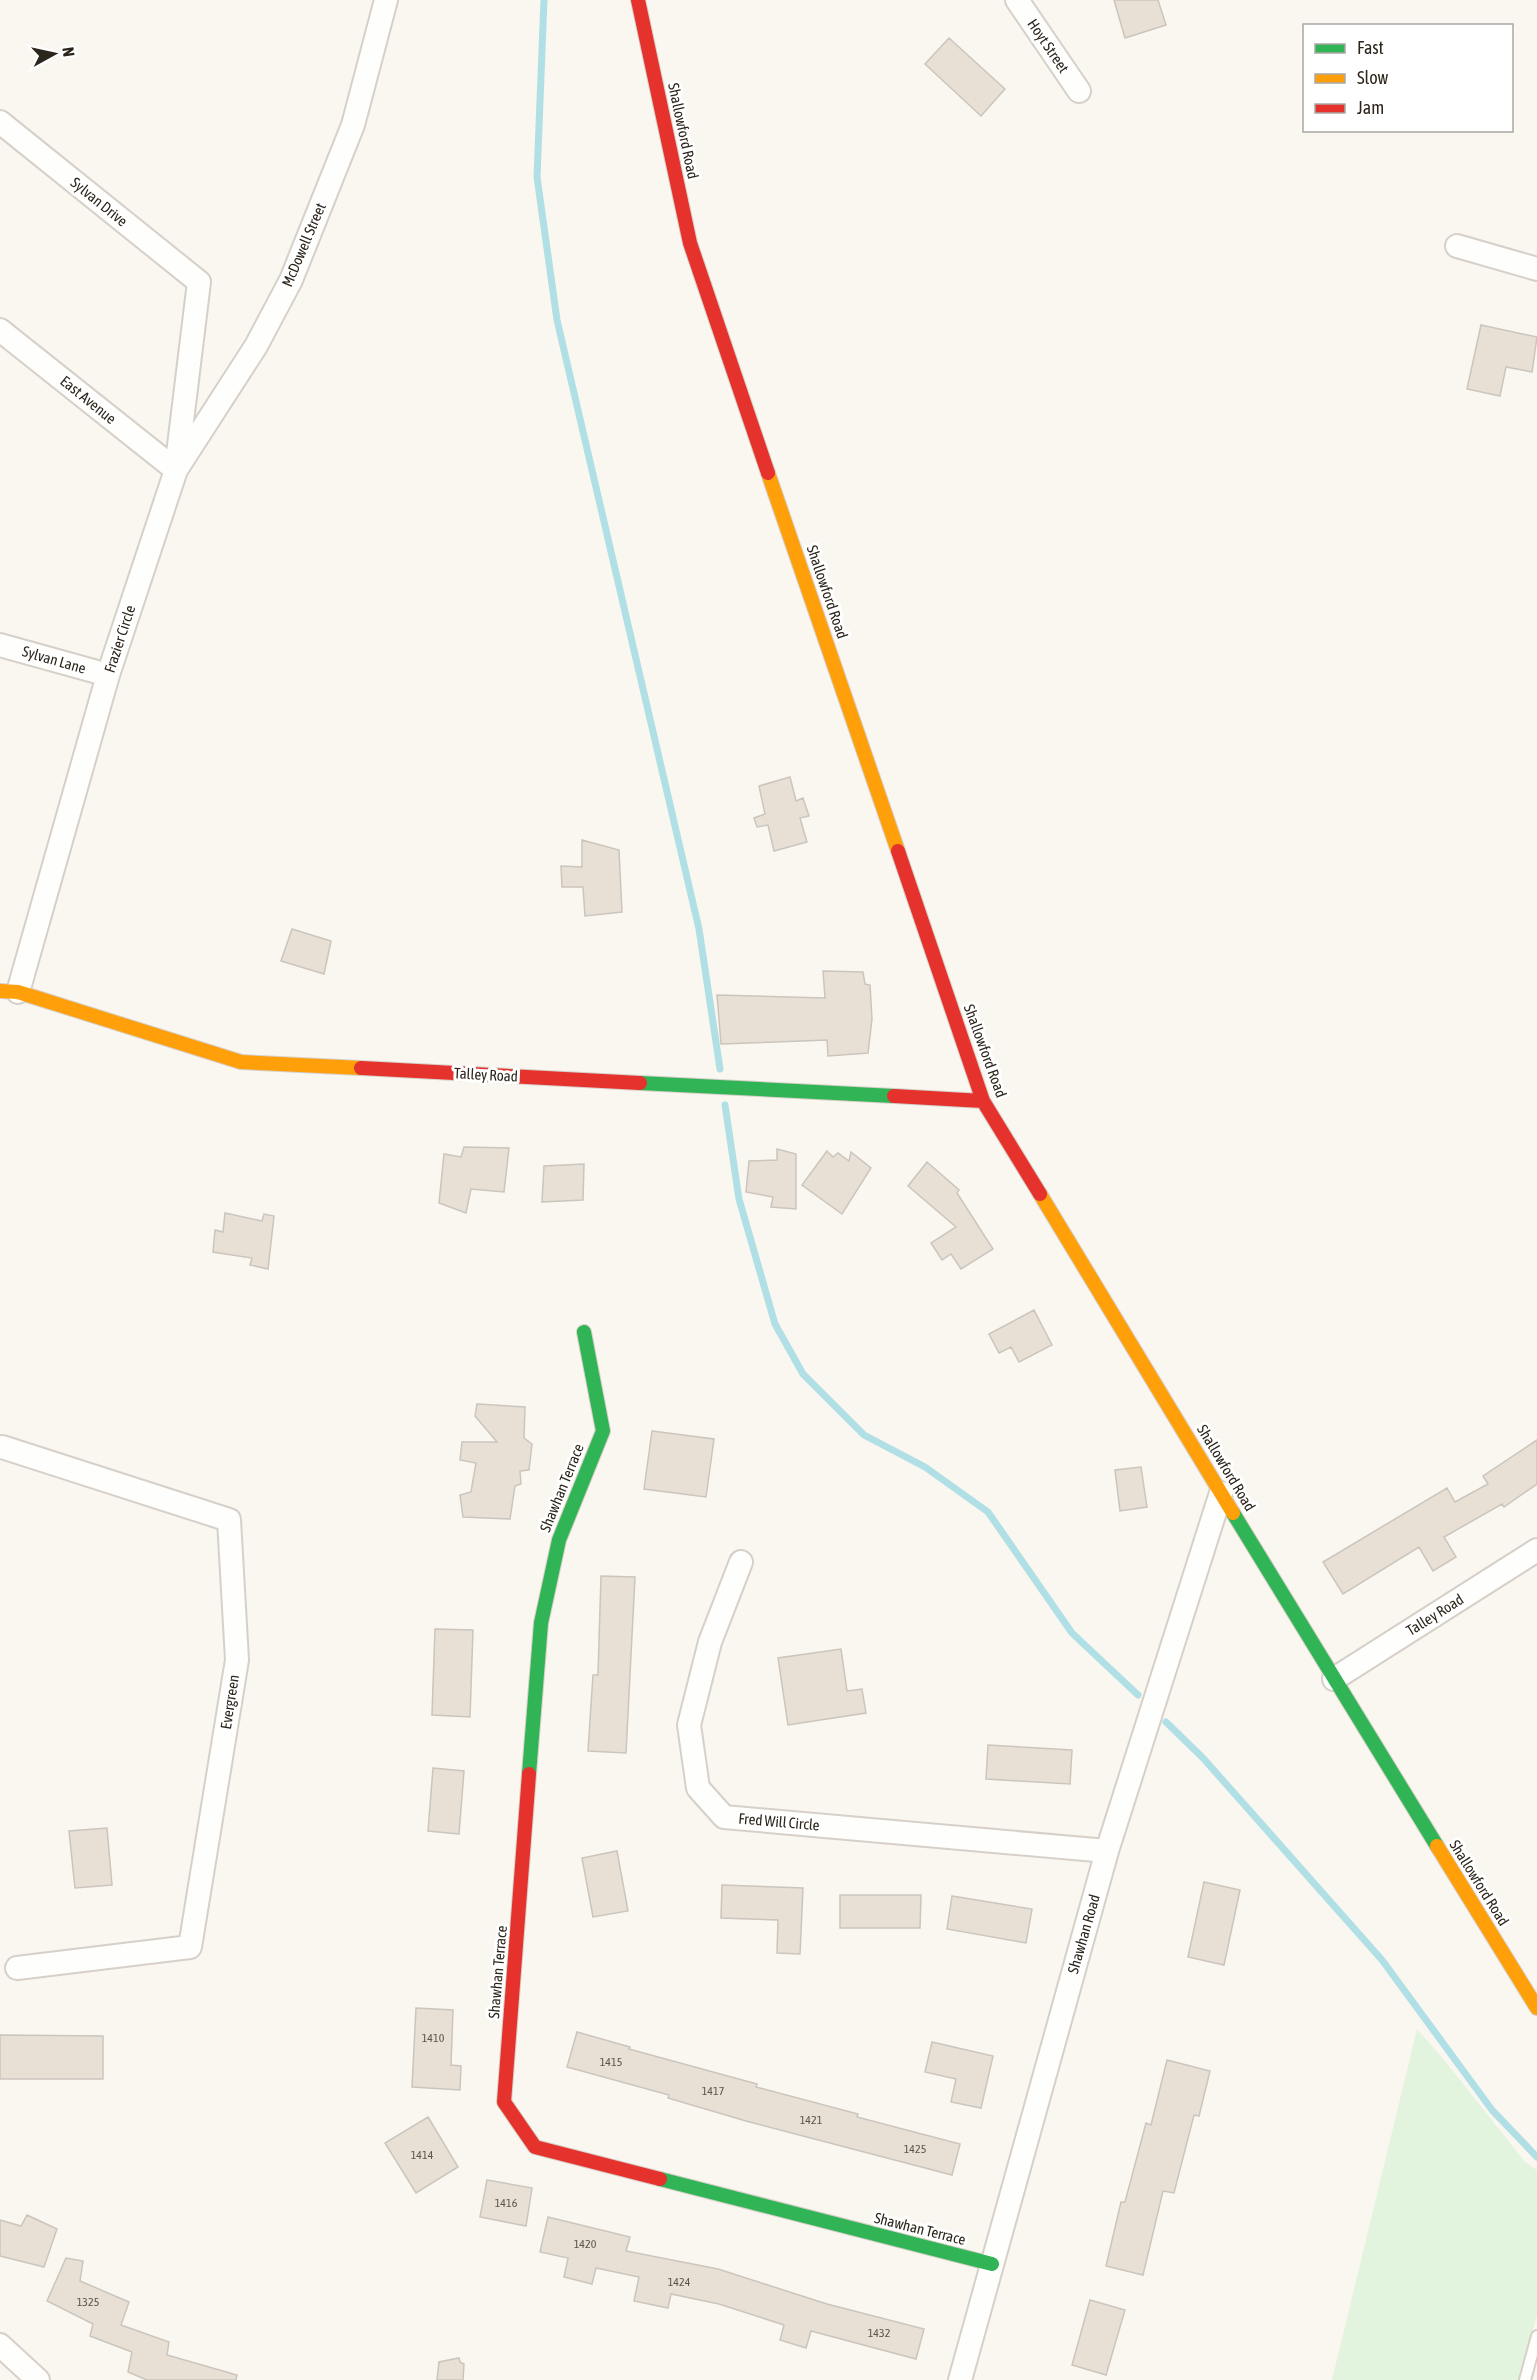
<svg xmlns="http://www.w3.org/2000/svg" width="1537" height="2380" viewBox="0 0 1537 2380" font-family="'Asap Condensed',sans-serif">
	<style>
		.green { fill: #e3f4de }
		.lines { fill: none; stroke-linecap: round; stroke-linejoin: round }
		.stream { stroke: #b0e0e6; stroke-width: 7 }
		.building { fill: #e8e0d4; stroke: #cac5bd; stroke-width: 1.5 }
		.lane-casing { stroke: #d6d0c8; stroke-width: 14 }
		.street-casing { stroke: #d6d0c8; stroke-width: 26 }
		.fast-casing { stroke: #d6d0c8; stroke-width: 16 }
		.slow-casing { stroke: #d6d0c8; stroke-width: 16 }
		.jam-casing { stroke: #d6d0c8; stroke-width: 16 }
		.lane { stroke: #fefefd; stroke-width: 10 }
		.street { stroke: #fefefd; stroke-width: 22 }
		.fast { stroke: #30b455; stroke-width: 14 }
		.slow { stroke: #ff9f0a; stroke-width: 14 }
		.jam { stroke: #e5322d; stroke-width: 14 }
		.labels { text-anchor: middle; stroke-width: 6; stroke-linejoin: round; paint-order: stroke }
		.number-label { font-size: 12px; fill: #5c554a }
		.street-label { font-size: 15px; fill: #2c251b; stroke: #fff }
	</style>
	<rect width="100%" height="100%" fill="#faf6f0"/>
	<path class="green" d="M1417 2029 1445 2061 1525 2162 1537 2170V2316L1518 2380H1332Z"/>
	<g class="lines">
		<path class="stream" d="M544 0 537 177 557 320 699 929 720 1069
			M725 1105 739 1199 775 1324 803 1374 864 1435 925 1467 988 1512 1072 1633 1138 1695
			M1166 1722 1203 1758 1382 1960 1492 2110 1537 2157"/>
	</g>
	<path class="building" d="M1114 0H1158L1166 25 1125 38Z
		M949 38 1005 89 981 116 925 64Z
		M1481 325 1537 337 1532 372 1506 367 1500 396 1467 389Z
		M790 777 796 801 803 798 809 816 800 818 807 842 774 851 768 825 757 827 754 818 765 814 759 786Z
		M582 840 619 850 622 912 585 916 583 887H562L561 866 582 867Z
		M292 929 331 941 324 974 281 961Z
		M823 971 863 972 865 984 870 985 872 1019 868 1053 828 1056 827 1040 721 1044 717 995 825 998Z
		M464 1147 509 1148 504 1192 471 1189 466 1213 439 1203 444 1154 461 1157Z
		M777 1149 796 1154V1209L771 1207 773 1197 746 1192 749 1161 777 1160Z
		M827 1151 833 1157 838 1153 849 1161 851 1152 871 1168 842 1214 802 1185Z
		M927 1162 959 1190 957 1193 993 1249 961 1269 951 1254 942 1260 931 1243 956 1227 908 1186Z
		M584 1164 583 1200 542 1202 544 1166Z
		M225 1213 262 1221 264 1214 274 1216 268 1269 250 1265 252 1258 213 1252 215 1230 223 1232Z
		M1034 1310 1052 1345 1019 1362 1011 1347 999 1353 989 1334Z
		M477 1404 525 1407 524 1438 532 1444 529 1470 520 1471 521 1484 515 1486 510 1519 463 1517 460 1495 471 1492 476 1463 460 1460 462 1442H497L475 1416Z
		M652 1431 714 1439 706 1497 644 1489Z
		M1537 1440V1484L1504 1507 1502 1504 1444 1537 1456 1557 1433 1571 1419 1547 1343 1594 1323 1562 1447 1488 1455 1502 1488 1484 1483 1476Z
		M1141 1467 1147 1507 1120 1511 1115 1470Z
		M601 1576 635 1577 626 1753 588 1751 593 1675H598Z
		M435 1629 473 1630 470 1717 432 1715Z
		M841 1649 847 1691 862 1689 866 1713 788 1725 778 1658Z
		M988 1745 1072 1750 1070 1784 986 1779Z
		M433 1768 464 1771 459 1834 428 1831Z
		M107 1828 112 1885 75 1888 69 1831Z
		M617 1851 628 1911 593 1917 582 1858Z
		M1204 1882 1240 1890 1224 1965 1188 1957Z
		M722 1885 803 1888 800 1954 777 1953 778 1920 721 1918Z
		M840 1895H921L920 1928H840Z
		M952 1896 1032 1909 1026 1943 947 1929Z
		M416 2008 453 2010 451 2065 461 2066 460 2090 412 2087Z
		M577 2032 630 2047 629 2049 757 2084 756 2087 858 2114 857 2117 960 2144 952 2175 746 2121 668 2098 669 2095 567 2067Z
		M0 2035 103 2036V2079H0Z
		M932 2042 993 2056 981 2108 951 2102 956 2079 925 2072Z
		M1167 2060 1210 2071 1199 2116 1194 2115 1174 2193 1163 2191 1143 2275 1106 2266 1121 2202H1125L1146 2123 1151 2125Z
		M428 2117 458 2167 416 2193 385 2143Z
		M487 2180 532 2188 526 2226 480 2217Z
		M27 2215 57 2229 44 2267 0 2256V2220L21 2226Z
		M548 2217 630 2237 626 2251 718 2269 827 2304 924 2329 916 2359 811 2331 806 2348 780 2340 784 2325 719 2304 671 2294 668 2308 634 2301 639 2277 596 2268 592 2284 564 2277 568 2258 540 2252Z
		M66 2258 83 2261 80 2281 129 2302 121 2325 169 2342 167 2355 237 2375 236 2380H147L128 2372 132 2352 90 2336 93 2324 47 2301Z
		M1090 2300 1125 2310 1106 2375 1072 2365Z
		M459 2358 460 2362 464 2364 463 2380H437L439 2362Z"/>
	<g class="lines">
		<defs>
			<path id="lane" d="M1525 2380 1537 2336"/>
			<path id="street" d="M1017 0 1079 91
				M0 122 199 282 176 470 108 675 18 992
				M1457 246 1537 269
				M0 330 176 470 256 346 291 280 353 125 386 0
				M0 645 108 675
				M2 1447 229 1520 237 1660 190 1947 17 1968
				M741 1562 710 1642 689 1725 698 1788 724 1817 1107 1851
				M1334 1679 1537 1550
				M0 2345 38 2380
				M960 2380 1107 1851 1221 1493"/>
			<path id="fast" d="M640 1083 894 1096
				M1233 1513 1437 1846
				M529 1774 541 1623 559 1540 603 1431 584 1332
				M660 2179 992 2264"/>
			<path id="slow" d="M768 473 898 851
				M0 991 18 992 241 1062 361 1068
				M1040 1194 1233 1513
				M1437 1846 1537 2008"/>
			<path id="jam" d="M638 0 690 243 768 473
				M898 851 983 1101 1040 1194
				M361 1068 640 1083
				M894 1096 983 1101
				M529 1774 504 2102 535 2147 660 2179"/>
		</defs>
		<use href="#lane" class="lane-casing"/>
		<use href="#street" class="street-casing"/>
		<use href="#fast" class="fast-casing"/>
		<use href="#slow" class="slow-casing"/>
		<use href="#jam" class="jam-casing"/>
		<use href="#lane" class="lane"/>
		<use href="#street" class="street"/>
		<use href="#fast" class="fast"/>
		<use href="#slow" class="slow"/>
		<use href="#jam" class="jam"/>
	</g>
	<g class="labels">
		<g class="number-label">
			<text x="433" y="2042">1410</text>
			<text x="611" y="2066">1415</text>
			<text x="713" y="2095">1417</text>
			<text x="811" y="2124">1421</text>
			<text x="915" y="2153">1425</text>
			<text x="422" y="2159">1414</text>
			<text x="506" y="2207">1416</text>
			<text x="585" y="2248">1420</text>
			<text x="679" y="2286">1424</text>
			<text x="88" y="2306">1325</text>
			<text x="879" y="2337">1432</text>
		</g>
		<g class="street-label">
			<text transform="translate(1048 46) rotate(56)" y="5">Hoyt Street</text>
			<text transform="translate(683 131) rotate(78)" y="5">Shallowford Road</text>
			<text transform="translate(99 202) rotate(39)" y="5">Sylvan Drive</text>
			<text transform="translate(304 245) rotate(-67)" y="5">McDowell Street</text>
			<text transform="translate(88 400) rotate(39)" y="5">East Avenue</text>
			<text transform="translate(827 592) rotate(71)" y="5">Shallowford Road</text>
			<text transform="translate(120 639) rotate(-72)" y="5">Frazier Circle</text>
			<text transform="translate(54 660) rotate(16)" y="5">Sylvan Lane</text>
			<text transform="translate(985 1051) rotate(70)" y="5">Shallowford Road</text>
			<text transform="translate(486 1075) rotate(3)" y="5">Talley Road</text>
			<text transform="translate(1226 1468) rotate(59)" y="5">Shallowford Road</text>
			<text transform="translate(562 1488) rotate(-68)" y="5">Shawhan Terrace</text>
			<text transform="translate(1435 1615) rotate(-32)" y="5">Talley Road</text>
			<text transform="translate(230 1702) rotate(-81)" y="5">Evergreen</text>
			<text transform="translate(779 1822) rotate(5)" y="5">Fred Will Circle</text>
			<text transform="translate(1479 1883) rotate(58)" y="5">Shallowford Road</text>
			<text transform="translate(1084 1934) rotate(-74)" y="5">Shawhan Road</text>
			<text transform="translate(498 1972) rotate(-85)" y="5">Shawhan Terrace</text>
			<text transform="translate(920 2229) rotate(14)" y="5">Shawhan Terrace</text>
		</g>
	</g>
	<rect x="1303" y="24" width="210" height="108" fill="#ffffff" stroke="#aba8a4" stroke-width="1.5"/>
	<rect x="1315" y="44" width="30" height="9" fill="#30b455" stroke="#aba8a4" stroke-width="1.5"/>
	<text x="1357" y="54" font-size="18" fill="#2c251b">Fast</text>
	<rect x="1315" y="74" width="30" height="9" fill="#ff9f0a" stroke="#aba8a4" stroke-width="1.5"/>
	<text x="1357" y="84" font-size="18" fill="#2c251b">Slow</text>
	<rect x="1315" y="104" width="30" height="9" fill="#e5322d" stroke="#aba8a4" stroke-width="1.5"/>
	<text x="1357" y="114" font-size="18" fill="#2c251b">Jam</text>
	<g transform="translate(54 54) rotate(82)" stroke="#ffffff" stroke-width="4.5" paint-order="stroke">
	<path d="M0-4.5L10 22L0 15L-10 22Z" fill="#2c251b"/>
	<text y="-9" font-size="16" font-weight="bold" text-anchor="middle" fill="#2c251b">N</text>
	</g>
</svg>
